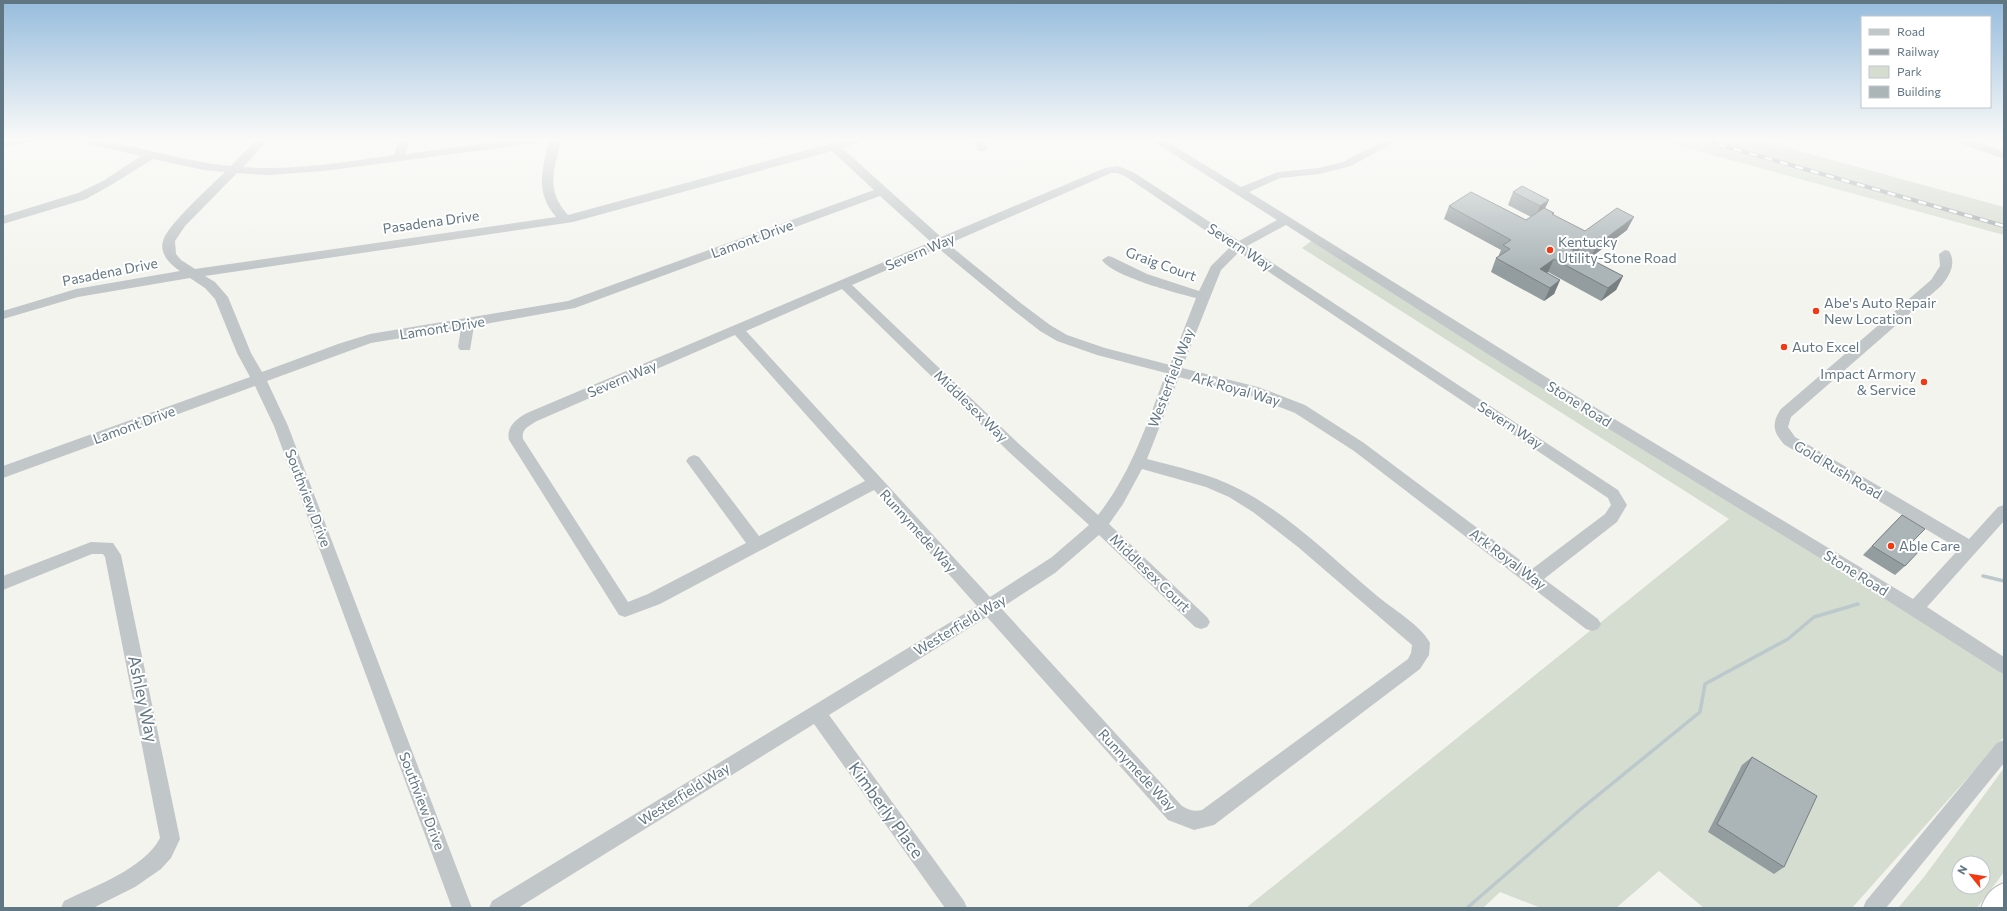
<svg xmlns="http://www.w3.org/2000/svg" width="2007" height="911" viewBox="0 0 2007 911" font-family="Commissioner,sans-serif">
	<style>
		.green { fill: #d5dcd0; fill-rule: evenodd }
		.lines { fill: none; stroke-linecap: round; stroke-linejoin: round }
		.stream { stroke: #bbc9cd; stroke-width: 3.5 }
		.highway-casing { stroke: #b5b9bc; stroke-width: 2 }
		.minor { fill: #c1c6c8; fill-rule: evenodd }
		.highway { fill: #fff; fill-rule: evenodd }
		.rail-casing { stroke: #a1a9ad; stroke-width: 4 }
		.rail { stroke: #fff; stroke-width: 2.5; stroke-dasharray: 8; stroke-linecap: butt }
		.wall { fill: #939c9e }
		.shaded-wall { fill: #787f81 }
		.building { fill: #abb5b8; stroke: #787f81 }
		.poi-dot { fill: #f13a13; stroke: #fff; stroke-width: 1.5 }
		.labels { text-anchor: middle; stroke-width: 4; stroke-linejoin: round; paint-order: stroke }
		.street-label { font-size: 14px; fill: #617683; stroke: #fff }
		.poi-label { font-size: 14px; fill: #617683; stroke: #fff; text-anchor: start }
		.near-street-label { font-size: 17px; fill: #617683; stroke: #fff }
	</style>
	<rect width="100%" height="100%" fill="#f4f4ef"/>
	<path class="green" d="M1658 140H1759L1993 204 2004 207V235Z
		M1315 238 2004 666V737L1852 908H1704L1659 871 1616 908H1541L1500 892 1483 908H1246L1729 519 1302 248Z
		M2004 768V872L1977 908H1898L1924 877ZM1959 863H1983V887H1959Z"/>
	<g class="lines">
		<path class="stream" d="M1983 576 2004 581
			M1467 908 1581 809 1700 712 1705 684 1788 639 1814 617 1858 604"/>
		<defs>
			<path id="highway" d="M2004 883V908H1981C1986 895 1991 888 2004 883Z"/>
		</defs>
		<use href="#highway" class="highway-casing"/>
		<path class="minor" d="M31 140 30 142 3 147V141Z
			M77 140C129 140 179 162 231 166L256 140H268L243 167C293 171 344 162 394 155L399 140H410L406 154 509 140H542L537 143 323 171 267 175 237 173 185 226 175 241 176 254 181 260 195 269 556 217C534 191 543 170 549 140H561C554 170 545 190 568 215L844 140H863L862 142 842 148 941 237 1105 168 1118 166 1133 172 1239 241 1277 220 1151 140H1164L1241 187 1278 172 1319 168 1343 162 1385 140H1399L1351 166 1319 174 1280 178 1249 192 1578 397 1913 599 1959 549 1785 445C1773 433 1771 423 1781 409L1931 280 1940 266 1939 254 1945 250 1949 251C1957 264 1949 276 1941 286L1791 417 1788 427 1795 437 1969 539 1998 507 2004 505V521L1927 607 2004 657V674L1998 671 1838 569 1516 372 1286 225 1247 246 1618 490 1627 505 1617 522 1544 579 1598 619 1601 624 1598 629 1592 631 1586 629 1354 451 1295 413 1249 395 1179 377 1147 459C1178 467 1210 474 1239 489 1290 515 1332 558 1376 595 1391 608 1421 625 1430 643L1429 655 1420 669 1214 825 1194 830 1168 820 987 617 829 715 964 901 967 908H945L814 724 518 908H489L492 901 977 606 874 490 660 604 625 617 619 615 509 440C506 427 516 419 527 413L931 242 880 196 575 308 474 326 470 350H460L458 347 461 328 371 343 267 381 288 426 472 908H452L274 426 255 386 3 478V466L250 377 237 353 215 299 205 288 190 278 78 297 3 319V311L76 289 180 271C171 265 159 254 163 241 167 225 212 185 225 172L204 170 153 159 111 185 86 199 3 224V216L78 193 103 181 141 156 78 142ZM832 151 874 190 568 301 370 334 338 344 262 372 251 353 228 297 215 282 205 276 573 222ZM1111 173H1117L1125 176 1230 247 1211 266 1199 291 1147 274 1112 257 1108 256 1102 260C1112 276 1176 293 1196 298L1170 365 1105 348 1067 335 1050 325 1022 304 948 244ZM938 248 1013 310 1040 331 1057 341 1097 355 1166 373C1148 421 1131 474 1098 515L1019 444 852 285ZM1239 252 1608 498 1611 505 1605 514 1532 569 1364 443 1305 405 1258 387 1182 368 1221 270ZM842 289 1009 452 1089 525 1052 557 990 597 746 331ZM735 335 865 481 759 536 699 457 694 455 689 457 686 461 689 465 746 543 648 594 628 602 523 439C521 429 529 426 537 421ZM1142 469 1206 487 1229 497 1253 512 1298 547 1412 645 1411 653 1408 659 1202 810C1194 812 1189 810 1182 806L1001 608 1055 573 1099 535 1195 627 1201 629 1207 627 1210 622 1207 617 1109 524 1123 504Z
			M973 140H984L988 149 986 151H978Z
			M1955 140H1971L2004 152V159L1956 142Z
			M91 542 113 543 121 555 180 839 171 858 161 869 135 887 93 908H61L64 901C94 886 144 869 160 838L105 557 103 554H92L3 590V576Z
			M2004 740V763L1886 908H1863L1866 901 1997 743Z"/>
		<use href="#highway" class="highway"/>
		<defs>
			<path id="rail" d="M1703 140 2004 226"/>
		</defs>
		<use href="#rail" class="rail-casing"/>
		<use href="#rail" class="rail"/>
	</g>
	<path class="wall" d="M444 140H462L445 142Z
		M1513 192 1554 213 1553 215 1585 231 1627 230 1590 258 1579 252 1578 253 1623 276 1616 290 1601 301 1548 272 1547 273 1560 280 1554 294 1544 301 1491 272 1496 258 1498 257 1501 250 1444 219 1449 206 1526 220 1531 217 1508 205Z
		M1902 515 1911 543 1905 566 1895 575 1863 555Z
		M1752 757 1784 867 1774 874 1708 832 1742 765Z"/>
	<path class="shaded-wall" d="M1549 200 1543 213 1535 219 1540 206Z
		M1634 217 1627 230 1590 258 1597 245Z
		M1585 239 1579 252 1565 262 1571 249Z
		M1554 259 1548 272 1536 281 1540 269Z
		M1623 276 1616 290 1601 301 1608 288Z
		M1560 280 1554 294 1544 301 1550 288Z"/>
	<path class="building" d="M1522 186 1549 200 1540 206 1513 192Z
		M1471 192 1526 220 1544 208 1554 213 1552 214 1585 231 1617 208 1634 217 1597 245 1585 239 1571 249 1623 276 1608 288 1554 259 1540 269 1560 280 1550 288 1496 258 1510 249 1503 245 1511 240 1449 206Z
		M1902 515 1925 529 1911 543 1921 549 1905 566 1872 546Z
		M1752 757 1817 796 1784 867 1717 824Z"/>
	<linearGradient id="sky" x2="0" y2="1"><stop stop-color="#96bcdd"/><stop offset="0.52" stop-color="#fafaf8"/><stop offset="1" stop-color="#fafaf8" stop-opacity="0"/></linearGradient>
	<rect width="2007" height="268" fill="url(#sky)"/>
	<g class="poi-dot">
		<circle cx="1550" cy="250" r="4"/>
		<circle cx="1816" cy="311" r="4"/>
		<circle cx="1784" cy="347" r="4"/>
		<circle cx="1924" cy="382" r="4"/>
		<circle cx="1891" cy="546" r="4"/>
	</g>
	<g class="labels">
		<g class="street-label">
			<text transform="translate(431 222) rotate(-8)" y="5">Pasadena Drive</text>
			<text transform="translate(752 239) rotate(-20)" y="5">Lamont Drive</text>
			<text transform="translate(1240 247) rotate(33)" y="5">Severn Way</text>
			<text transform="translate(920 252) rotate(-23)" y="5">Severn Way</text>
			<text transform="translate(1161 264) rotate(20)" y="5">Graig Court</text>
			<text transform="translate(110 272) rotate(-11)" y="5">Pasadena Drive</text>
			<text transform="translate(442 328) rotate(-9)" y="5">Lamont Drive</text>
			<text transform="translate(1171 378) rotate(-69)" y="5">Westerfield Way</text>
			<text transform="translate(622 379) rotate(-23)" y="5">Severn Way</text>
			<text transform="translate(1236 389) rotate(16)" y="5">Ark Royal Way</text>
			<text transform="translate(1579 404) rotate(32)" y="5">Stone Road</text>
			<text transform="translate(971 406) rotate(44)" y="5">Middlesex Way</text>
			<text transform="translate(134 425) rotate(-20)" y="5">Lamont Drive</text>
			<text transform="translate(1510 425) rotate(33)" y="5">Severn Way</text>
			<text transform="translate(1838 470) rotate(31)" y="5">Gold Rush Road</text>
			<text transform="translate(308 498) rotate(69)" y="5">Southview Drive</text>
			<text transform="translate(918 531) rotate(48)" y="5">Runnymede Way</text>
			<text transform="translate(1508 559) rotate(37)" y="5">Ark Royal Way</text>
			<text transform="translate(1150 573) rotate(44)" y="5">Middlesex Court</text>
			<text transform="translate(1856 573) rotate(32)" y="5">Stone Road</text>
			<text transform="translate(960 625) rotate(-31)" y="5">Westerfield Way</text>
			<text transform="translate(1137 770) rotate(47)" y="5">Runnymede Way</text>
			<text transform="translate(684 794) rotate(-32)" y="5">Westerfield Way</text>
			<text transform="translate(422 801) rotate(69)" y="5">Southview Drive</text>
		</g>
		<g class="poi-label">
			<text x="1558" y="247">Kentucky<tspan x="1558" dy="16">Utility-Stone Road</tspan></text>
			<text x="1824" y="308">Abe's Auto Repair<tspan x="1824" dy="16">New Location</tspan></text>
			<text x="1792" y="352">Auto Excel</text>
			<text x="1916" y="379" text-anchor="end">Impact Armory<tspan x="1916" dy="16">&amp; Service</tspan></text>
			<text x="1899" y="551">Able Care</text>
		</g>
		<g class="near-street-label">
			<text transform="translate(143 699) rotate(78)" y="6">Ashley Way</text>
			<text transform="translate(886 810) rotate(54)" y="6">Kimberly Place</text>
		</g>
	</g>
	<rect width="2007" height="911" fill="none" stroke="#617683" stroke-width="8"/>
	<rect x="1861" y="16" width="130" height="92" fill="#ffffff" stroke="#c0c8cd"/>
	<rect x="1869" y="29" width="20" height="6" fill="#c1c6c8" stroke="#c0c8cd"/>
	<text x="1897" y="36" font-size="12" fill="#617683">Road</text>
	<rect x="1869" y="49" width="20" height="6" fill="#a1a9ad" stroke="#c0c8cd"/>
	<text x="1897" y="56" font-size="12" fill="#617683">Railway</text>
	<rect x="1869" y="66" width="20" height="12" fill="#d5dcd0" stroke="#c0c8cd"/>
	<text x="1897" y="76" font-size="12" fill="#617683">Park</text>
	<rect x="1869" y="86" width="20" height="12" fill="#abb5b8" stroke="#c0c8cd"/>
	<text x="1897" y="96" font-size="12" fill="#617683">Building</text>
	<g transform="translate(1971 875) rotate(300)"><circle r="19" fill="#ffffff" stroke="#c0c8cd"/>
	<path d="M0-3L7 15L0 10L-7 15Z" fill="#f13a13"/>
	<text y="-6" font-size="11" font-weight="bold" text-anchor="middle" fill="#617683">N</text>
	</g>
</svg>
